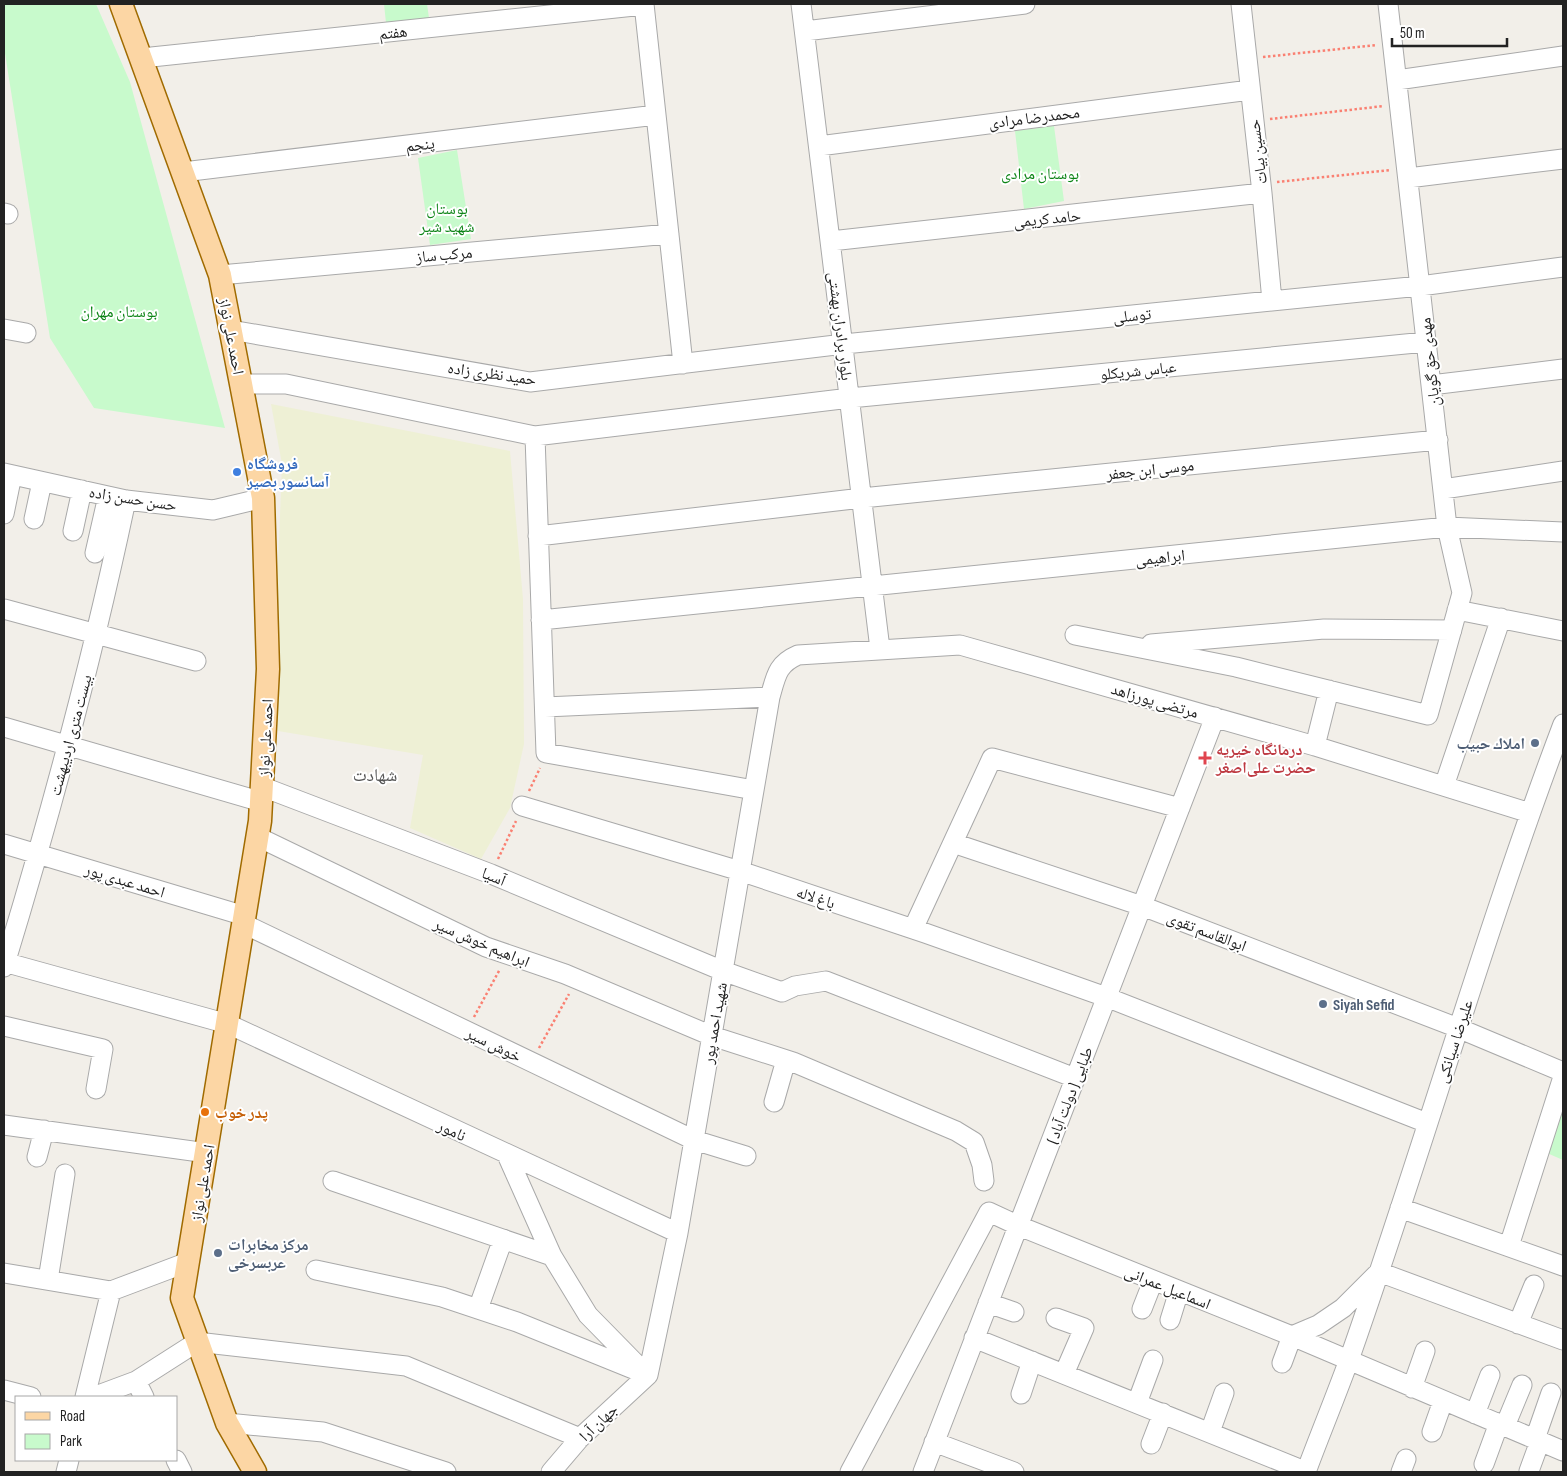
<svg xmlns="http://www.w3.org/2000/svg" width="1567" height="1476" viewBox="0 0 1567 1476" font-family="'Sofia Sans Condensed','Noto Naskh Arabic',sans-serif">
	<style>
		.farmland { fill: #eef0d5 }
		.park { fill: #c8facc }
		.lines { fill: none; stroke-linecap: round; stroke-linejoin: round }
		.minor-casing { stroke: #a9a9a9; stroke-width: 21 }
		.major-casing { stroke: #a06b00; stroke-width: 25 }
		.path { stroke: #fa8072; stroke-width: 2.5; stroke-dasharray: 2.5 2.5; stroke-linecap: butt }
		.minor { stroke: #fff; stroke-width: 19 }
		.major { stroke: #fcd6a4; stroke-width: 22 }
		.shop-dot { fill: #3f7fe0; stroke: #fff; stroke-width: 2 }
		.service-dot { fill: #5c6f8a; stroke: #fff; stroke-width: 2 }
		.health-dot { fill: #e0444e; stroke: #fff; stroke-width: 2 }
		.food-dot { fill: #e8710a; stroke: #fff; stroke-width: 2 }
		.labels { text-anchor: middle; stroke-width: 4; stroke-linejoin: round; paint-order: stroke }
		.street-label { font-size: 16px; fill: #222; stroke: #fff }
		.park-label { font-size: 16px; fill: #0c8416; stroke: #fff }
		.shop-label { font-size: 16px; font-weight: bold; fill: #366cbe; stroke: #fff; text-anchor: start }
		.service-label { font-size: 16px; font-weight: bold; fill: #4e5e75; stroke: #fff; text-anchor: start }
		.health-label { font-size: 16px; font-weight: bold; fill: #be3a42; stroke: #fff; text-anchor: start }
		.food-label { font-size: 16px; font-weight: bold; fill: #c56008; stroke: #fff; text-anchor: start }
		.neighbourhood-label { font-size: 18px; fill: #555; stroke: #fff }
	</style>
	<rect width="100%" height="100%" fill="#f2efe9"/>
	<path class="farmland" d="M271 404 510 451 523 599 524 744 510 808 481 859 410 828 423 755 278 731 276 618 282 464Z"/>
	<path class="park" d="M4 4H96L130 82 225 428 94 408 50 338 4 47Z
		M384 4H427L429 18 386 23Z
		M1054 126 1064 201 1024 209 1015 131Z
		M457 150 471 239 430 245 418 158Z
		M1563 1071V1160L1540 1150Z"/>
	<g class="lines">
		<defs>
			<path id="minor" d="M644 4 683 364
				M801 4 880 649
				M1241 4 1262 193 1272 301
				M805 31 1025 4
				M142 58 644 5
				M1397 80 1563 56
				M819 146 1250 90
				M183 172 656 115
				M1408 178 1563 159
				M4 213 8 214
				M831 241 1262 193
				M220 275 669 234
				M4 329 26 333
				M231 330 530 382 844 344 1420 286 1563 267
				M241 384H286L535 436 850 398 1426 342
				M1431 385 1563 369
				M535 436 546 753 754 790
				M4 473 126 500 213 510 263 498
				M1443 489 1563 471
				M4 514 12 475
				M34 519 42 482
				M73 531 82 490
				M538 536 862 498 1438 440
				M95 553 108 496
				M4 609 196 661
				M1457 610 1563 631
				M541 620 1447 527 1563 532
				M1075 635 1236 667 1428 715 1462 593 1447 527 1388 4
				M1151 644 1324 629 1452 630
				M545 707 770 697
				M4 727 262 802
				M1315 746 1329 690
				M1444 786 1501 618
				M263 787 491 874 723 971 782 992 795 986 826 981 1075 1078
				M522 806 740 871 925 933 1106 997 1427 1123
				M258 837 486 947 565 974 712 1036 793 1062 956 1131 974 1142 982 1165 984 1181
				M953 843 1142 906 1458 1028 1563 1072
				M4 844 245 916
				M244 924 694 1140 746 1156
				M913 929 992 758 1180 808
				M4 962 228 1024 678 1233
				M4 967C51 813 93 657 126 500
				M4 1026 103 1049 96 1089
				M774 1102 786 1060
				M4 1125 207 1153
				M507 1155 552 1256 588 1315 641 1369
				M37 1157 44 1130
				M333 1181 552 1256
				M1400 1208 1563 1266
				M1509 1246 1563 1077
				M316 1270 442 1297 517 1322 648 1375
				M4 1273 111 1291 188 1262
				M48 1280 65 1174
				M988 1303 1014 1312
				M478 1309 503 1239
				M1142 1309 1153 1281
				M1056 1318 1084 1328 1064 1374
				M1170 1320 1179 1291
				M1518 1324 1534 1285
				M974 1338 1307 1472
				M1282 1363 1292 1336 1318 1325 1343 1308 1379 1272 1563 1340
				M648 1375 678 1233 770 697C776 676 777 664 798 655L960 645 1315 746 1530 813
				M136 1381 144 1397
				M1412 1388 1425 1351
				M4 1390 31 1397
				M1021 1394 1032 1361
				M85 1397 111 1291
				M93 1397 136 1381 197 1342 406 1366 580 1438
				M1137 1403 1153 1360
				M1475 1414 1490 1375
				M227 1423 323 1432 446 1472
				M1505 1426 1522 1385
				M1210 1432 1224 1393
				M1432 1432 1443 1401
				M1535 1439 1551 1393
				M934 1442 1014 1472
				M1151 1444 1163 1413
				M176 1460 182 1472
				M1484 1464 1499 1423
				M1529 1471 1540 1441
				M66 1472 69 1460
				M551 1472 580 1438 648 1375
				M850 1472 989 1212 1019 1226 1292 1336 1563 1451
				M923 1472 1215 717
				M1306 1472C1320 1434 1336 1396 1350 1357 1424 1147 1484 933 1563 724
				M1401 1472 1406 1459"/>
			<path id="major" d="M121 4 220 275 263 498 268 669 260 821 182 1298 227 1423 255 1472"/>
		</defs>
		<use href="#minor" class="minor-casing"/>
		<use href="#major" class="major-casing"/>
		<path class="path" d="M1263 57 1377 45
			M1270 119 1384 106
			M1277 182 1391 170
			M529 791 540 768
			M498 859 516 821
			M474 1017 500 969
			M539 1048 569 994"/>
		<use href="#minor" class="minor"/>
		<use href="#major" class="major"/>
	</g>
	<circle class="shop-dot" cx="237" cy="472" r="5"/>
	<g class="service-dot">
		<circle cx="1535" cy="743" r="5"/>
		<circle cx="1323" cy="1004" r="5"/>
		<circle cx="218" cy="1253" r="5"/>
	</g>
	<path class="health-dot" d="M1202.5 750.5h5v5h5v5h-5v5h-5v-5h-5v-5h5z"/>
	<circle class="food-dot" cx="205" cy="1112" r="5"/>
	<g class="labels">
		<g class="street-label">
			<text transform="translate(393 32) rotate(-6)" y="6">هفتم</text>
			<text transform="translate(1034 117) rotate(-7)" y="6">محمدرضا مرادی</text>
			<text transform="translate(420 144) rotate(-7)" y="6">پنجم</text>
			<text transform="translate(1257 152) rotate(-97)" y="6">حسین بیات</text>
			<text transform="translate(1047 218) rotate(-6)" y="6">حامد کریمی</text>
			<text transform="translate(444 254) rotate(-5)" y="6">مرکب ساز</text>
			<text transform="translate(1132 315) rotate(-6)" y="6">توسلی</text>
			<text transform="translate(841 326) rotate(83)" y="6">بلوار برادران بهشتی</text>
			<text transform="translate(232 336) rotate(79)" y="6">احمد علی نواز</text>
			<text transform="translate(1429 362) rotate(-96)" y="6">مهدی حق گویان</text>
			<text transform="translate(1138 370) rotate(-6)" y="6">عباس شریکلو</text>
			<text transform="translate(492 373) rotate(8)" y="6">حمید نظری زاده</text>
			<text transform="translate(1150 469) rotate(-6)" y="6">موسی ابن جعفر</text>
			<text transform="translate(133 498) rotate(9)" y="6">حسن حسن زاده</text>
			<text transform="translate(1160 557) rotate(-6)" y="6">ابراهیمی</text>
			<text transform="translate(1155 700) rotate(16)" y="6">مرتضی پورزاهد</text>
			<text transform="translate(70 735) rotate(-75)" y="6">بیست متری اردیبهشت</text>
			<text transform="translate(265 738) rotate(-87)" y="6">احمد علی نواز</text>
			<text transform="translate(494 876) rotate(22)" y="6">آسیا</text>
			<text transform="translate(125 880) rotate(17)" y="6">احمد عبدی پور</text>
			<text transform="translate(816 897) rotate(18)" y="6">باغ لاله</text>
			<text transform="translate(1207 931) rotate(21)" y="6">ابوالقاسم تقوی</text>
			<text transform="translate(482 942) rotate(23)" y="6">ابراهیم خوش سیر</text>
			<text transform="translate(714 1023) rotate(-80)" y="6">شهید احمد پور</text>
			<text transform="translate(1454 1041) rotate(-72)" y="6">علیرضا سیانکی</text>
			<text transform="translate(494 1044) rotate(26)" y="6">خوش سیر</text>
			<text transform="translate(1069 1095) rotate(-69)" y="6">طبایی ( دولت آباد )</text>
			<text transform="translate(452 1130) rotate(25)" y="6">نامور</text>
			<text transform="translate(202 1183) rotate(-80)" y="6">احمد علی نواز</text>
			<text transform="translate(1168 1287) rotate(22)" y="6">اسماعیل عمرانی</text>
			<text transform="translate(598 1422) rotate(-44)" y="6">جهان آرا</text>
		</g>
		<g class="park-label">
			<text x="1040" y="179">بوستان مرادی</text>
			<text x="447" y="214">بوستان<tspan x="447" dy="18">شهید شیر</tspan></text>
			<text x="119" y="317">بوستان مهران</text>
		</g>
		<g class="shop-label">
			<text x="247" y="469">فروشگاه<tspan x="247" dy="18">آسانسور بصیر</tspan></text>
		</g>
		<g class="service-label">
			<text x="1525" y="749" text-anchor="end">املاك حبيب</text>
			<text x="1333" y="1010">Siyah Sefid</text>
			<text x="228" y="1250">مرکز مخابرات<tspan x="228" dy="18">عربسرخی</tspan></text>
		</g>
		<g class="health-label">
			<text x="1216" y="755">درمانگاه خیریه<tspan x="1216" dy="18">حضرت علی‌اصغر</tspan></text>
		</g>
		<g class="food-label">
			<text x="215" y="1118">پدر خوب</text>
		</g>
		<g class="neighbourhood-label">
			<text x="375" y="781">شهادت</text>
		</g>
	</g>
	<rect width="1567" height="1476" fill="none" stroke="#222222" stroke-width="10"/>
	<rect x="15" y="1396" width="162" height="65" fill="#ffffff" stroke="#a7a7a7"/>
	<rect x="25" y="1412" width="25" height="8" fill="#fcd6a4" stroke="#a7a7a7"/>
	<text x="60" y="1421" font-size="15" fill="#222222">Road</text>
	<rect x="25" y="1434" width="25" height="15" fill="#c8facc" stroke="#a7a7a7"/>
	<text x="60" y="1446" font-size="15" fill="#222222">Park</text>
	<path d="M1392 38v8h115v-8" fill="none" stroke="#222222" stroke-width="2.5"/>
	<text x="1400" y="38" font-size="15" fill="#222222" stroke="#ffffff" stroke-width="4" paint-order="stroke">50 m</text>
</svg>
